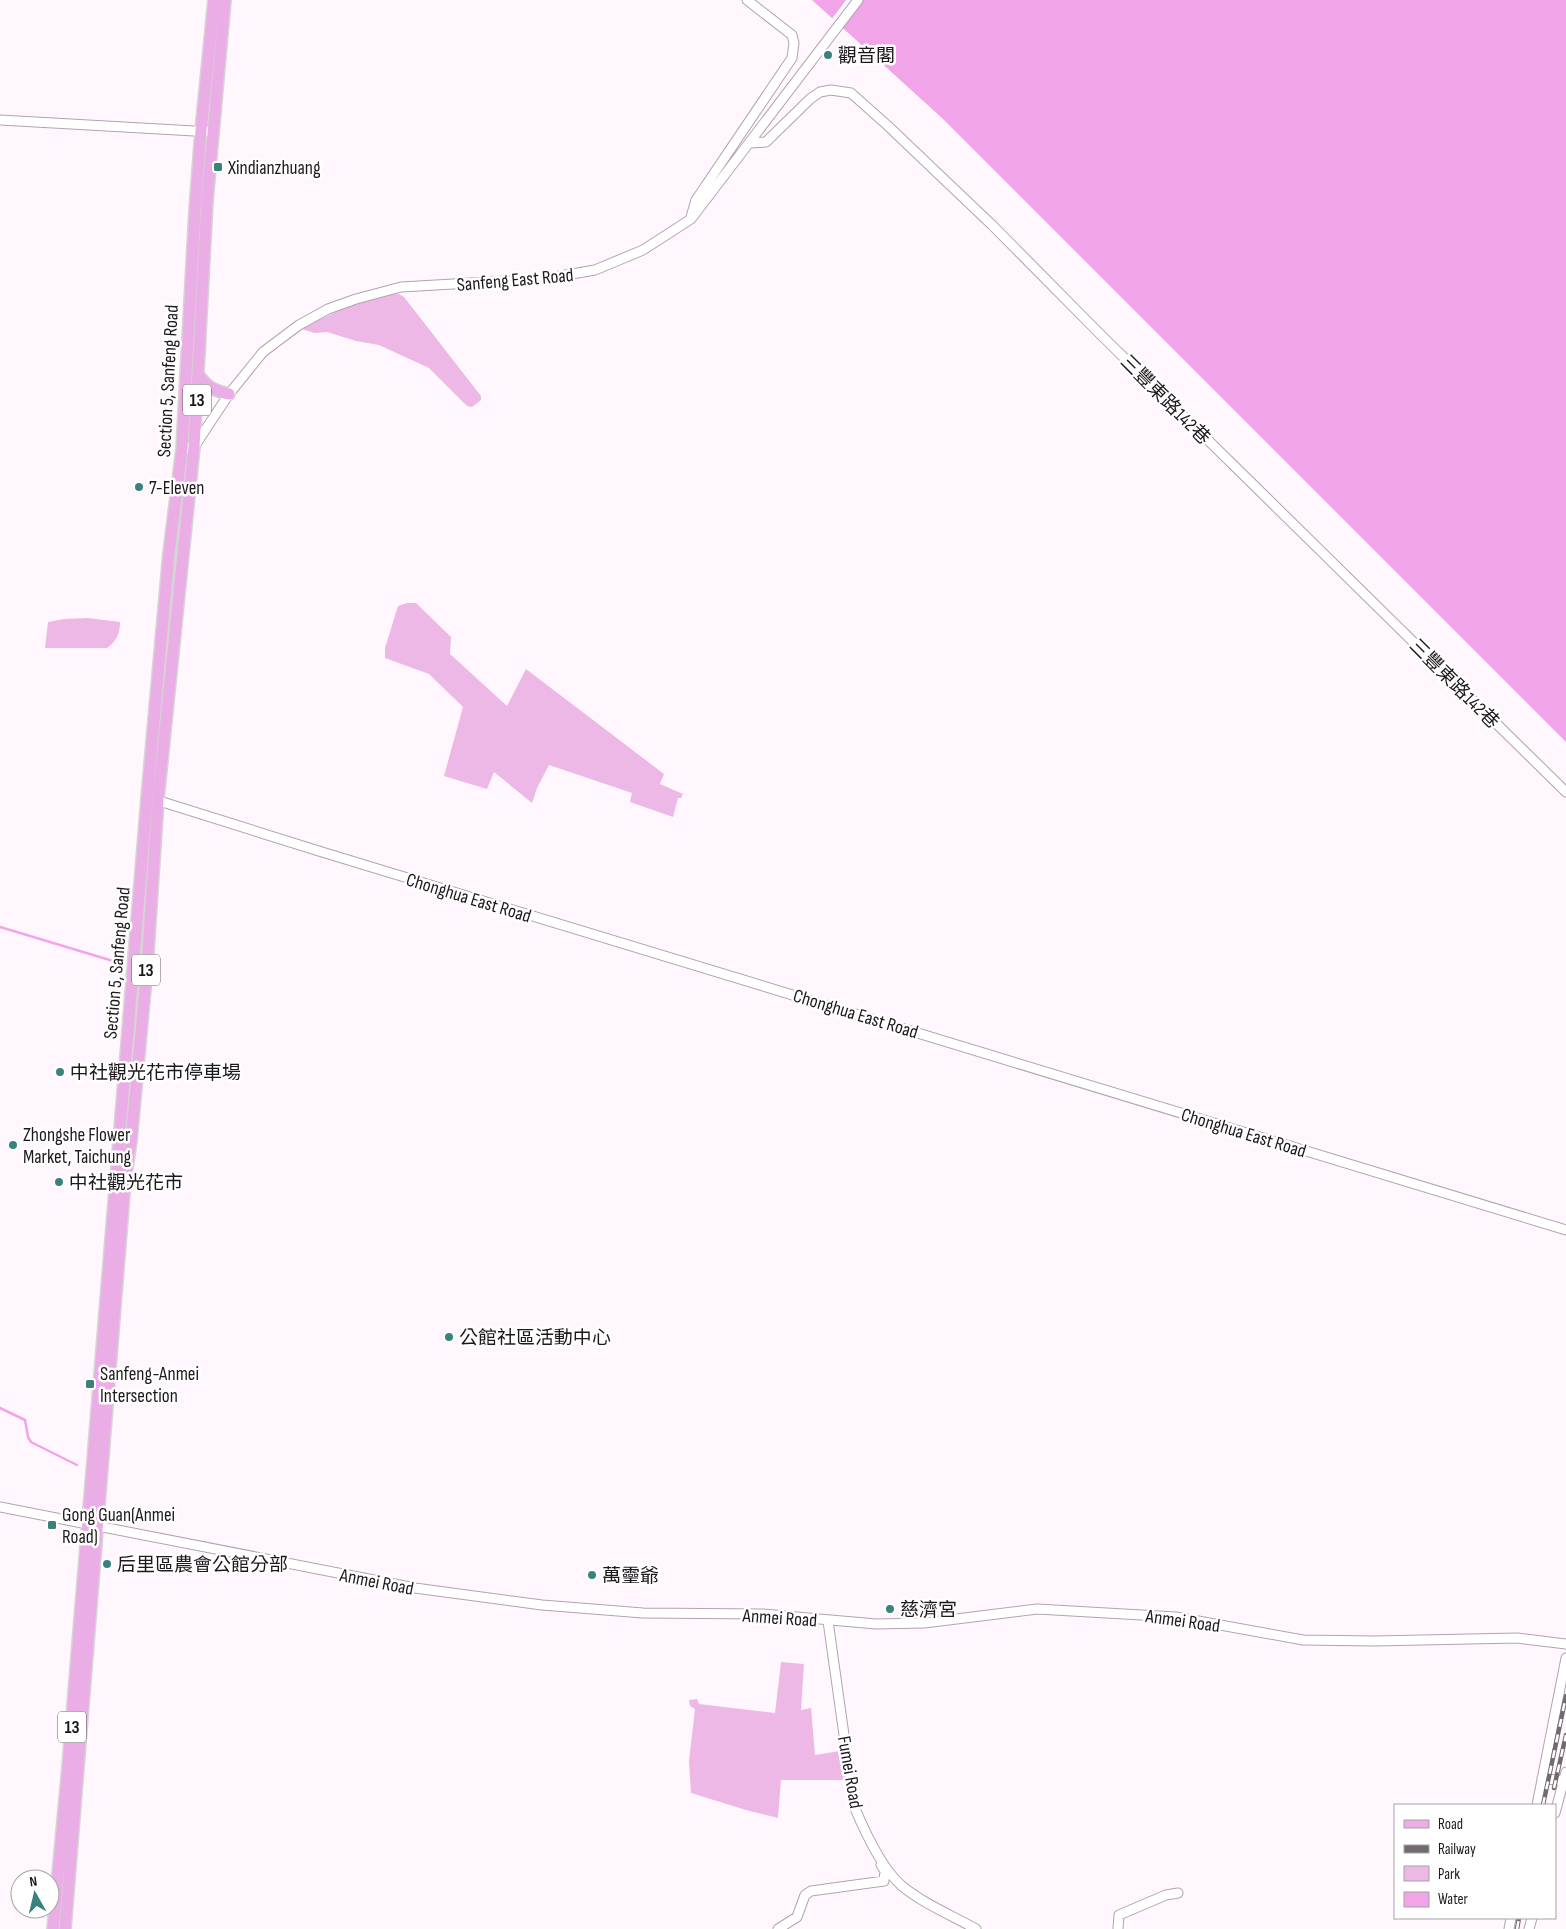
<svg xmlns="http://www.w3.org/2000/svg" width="1566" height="1929" viewBox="0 0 1566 1929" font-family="'Sofia Sans Condensed','Noto Sans TC',sans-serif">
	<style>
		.green { fill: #edb8e5 }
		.water { fill: #f1a4e7 }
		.pier { fill: #fff7fd }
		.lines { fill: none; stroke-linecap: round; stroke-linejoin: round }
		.stream { stroke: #f1a4e7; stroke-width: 2.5 }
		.minor-casing { stroke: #b3a2b0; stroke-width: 11 }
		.major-casing { stroke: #d6d5d6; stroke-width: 14 }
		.minor { stroke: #fff; stroke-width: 9 }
		.major { stroke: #ebade5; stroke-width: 11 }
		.rail-casing { stroke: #716a70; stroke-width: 4.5 }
		.rail { stroke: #fff; stroke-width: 2.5; stroke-dasharray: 8; stroke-linecap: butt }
		.poi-dot { fill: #3a827d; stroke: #fff; stroke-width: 2 }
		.labels { text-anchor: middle; stroke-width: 5; stroke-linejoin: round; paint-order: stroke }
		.shield { fill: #fff; stroke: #625d61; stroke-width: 1 }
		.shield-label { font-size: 18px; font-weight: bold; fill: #1e181d }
		.poi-label { font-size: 19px; fill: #1e181d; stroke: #fff; text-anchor: start }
		.street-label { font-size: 19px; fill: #1e181d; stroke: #fff }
	</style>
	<rect width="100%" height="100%" fill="#fff7fd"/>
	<path class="green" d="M399 294 404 297 481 396V400L472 407 467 406 429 368 379 345 356 341 327 332 315 333 301 329C332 314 363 296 399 294Z
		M407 603H416L451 637 450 654 507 706 526 669 664 774 660 784 683 794 681 798H678L673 817 630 802 632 793 549 765 537 788 532 803 494 772 487 789 444 776 463 707 429 674 385 658V648L398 606Z
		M88 618 120 622C120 633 117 641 107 648H45L48 622 64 619Z
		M781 1662 804 1664 801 1710 811 1708 815 1755 846 1750 849 1780H781L778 1818 746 1810 691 1793 689 1761 695 1709 690 1706 689 1700 697 1699 699 1704 775 1713Z"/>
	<path class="water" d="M812 0H1566V742L942 118Z"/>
	<path class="pier" d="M846 0H859L839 28 831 20Z"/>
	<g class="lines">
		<path class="stream" d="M0 927 123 964
			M0 1408 25 1420 28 1437 31 1442 77 1465"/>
		<defs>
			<path id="minor" d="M0 120 212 132
				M750 143 766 142 810 99 820 92 831 90 851 93 887 125 992 225 1100 334 1566 792
				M691 217 696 200 792 58 794 43 792 35 747 0
				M182 449 194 447 229 394 263 352 299 325 328 309 356 299 401 287 543 279 595 270 643 250 691 219 858 0
				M153 799 322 852 1566 1230
				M0 1507 415 1588 542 1605 643 1613 763 1614 876 1624 924 1623 1037 1609 1176 1617 1303 1640 1375 1641 1517 1638 1566 1644
				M828 1621 854 1806C864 1830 882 1869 902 1886 924 1904 951 1915 976 1929
				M1542 1778 1563 1781
				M1537 1805 1566 1658
				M1555 1813 1566 1772
				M778 1929 797 1917 805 1895 811 1891 884 1881 885 1871 881 1865
				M1118 1929 1119 1915 1166 1895 1178 1893
				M1509 1929 1511 1918
				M1529 1929 1532 1918"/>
			<path id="major" d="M198 374C206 387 215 391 229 394
				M53 1929 68 1767 147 798 169 553 182 449 195 210 201 131 214 0
				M65 1929 125 1181 131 1141 147 967 158 799 194 447 207 201 225 0"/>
		</defs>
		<use href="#minor" class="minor-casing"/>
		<use href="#major" class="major-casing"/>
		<use href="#minor" class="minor"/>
		<use href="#major" class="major"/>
		<defs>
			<path id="rail" d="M1554 1788 1566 1735
				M1543 1805 1566 1696
				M1517 1929 1519 1918"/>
		</defs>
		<use href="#rail" class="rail-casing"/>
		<use href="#rail" class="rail"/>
	</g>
	<g class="poi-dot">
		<circle cx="828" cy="55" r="5"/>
		<rect x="213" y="162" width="10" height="10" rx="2.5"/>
		<circle cx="139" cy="487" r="5"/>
		<circle cx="60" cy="1072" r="5"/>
		<circle cx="13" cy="1145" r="5"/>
		<circle cx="59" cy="1182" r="5"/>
		<circle cx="449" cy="1337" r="5"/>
		<rect x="85" y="1379" width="10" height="10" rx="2.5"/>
		<rect x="47" y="1520" width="10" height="10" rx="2.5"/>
		<circle cx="107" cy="1564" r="5"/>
		<circle cx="592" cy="1575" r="5"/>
		<circle cx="890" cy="1609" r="5"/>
	</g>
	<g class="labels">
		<g class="shield">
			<rect x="183" y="384.5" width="28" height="31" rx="4"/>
			<rect x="132" y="954.5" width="28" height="31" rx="4"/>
			<rect x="58" y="1711.5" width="28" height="31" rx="4"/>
		</g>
		<g class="shield-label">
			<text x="197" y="406">13</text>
			<text x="146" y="976">13</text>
			<text x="72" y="1733">13</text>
		</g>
		<g class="poi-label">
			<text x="838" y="62">觀音閣</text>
			<text x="228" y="174">Xindianzhuang</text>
			<text x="149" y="494">7-Eleven</text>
			<text x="70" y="1079">中社觀光花市停車場</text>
			<text x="23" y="1141">Zhongshe Flower<tspan x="23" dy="22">Market, Taichung</tspan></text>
			<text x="69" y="1189">中社觀光花市</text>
			<text x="459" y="1344">公館社區活動中心</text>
			<text x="100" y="1380">Sanfeng-Anmei<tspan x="100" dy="22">Intersection</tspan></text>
			<text x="62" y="1521">Gong Guan(Anmei<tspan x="62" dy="22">Road)</tspan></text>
			<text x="117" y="1571">后里區農會公館分部</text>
			<text x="602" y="1582">萬𤫊爺</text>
			<text x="900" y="1616">慈濟宮</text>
		</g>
		<g class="street-label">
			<text transform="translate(515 279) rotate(-5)" y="7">Sanfeng East Road</text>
			<text transform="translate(167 381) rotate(-87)" y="7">Section 5, Sanfeng Road</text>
			<text transform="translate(1166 399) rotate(45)" y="7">三豐東路142巷</text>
			<text transform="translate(1455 683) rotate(45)" y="7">三豐東路142巷</text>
			<text transform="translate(469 897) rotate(17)" y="7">Chonghua East Road</text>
			<text transform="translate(116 963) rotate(-85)" y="7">Section 5, Sanfeng Road</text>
			<text transform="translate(856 1013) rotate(17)" y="7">Chonghua East Road</text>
			<text transform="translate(1244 1132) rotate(17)" y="7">Chonghua East Road</text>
			<text transform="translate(377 1581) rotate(11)" y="7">Anmei Road</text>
			<text transform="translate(780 1617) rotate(4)" y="7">Anmei Road</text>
			<text transform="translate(1183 1620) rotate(8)" y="7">Anmei Road</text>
			<text transform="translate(851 1772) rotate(80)" y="7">Fumei Road</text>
		</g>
	</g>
	<rect x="1394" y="1804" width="162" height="115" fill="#ffffff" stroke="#a5a3a5"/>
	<rect x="1404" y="1820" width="25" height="8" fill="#ebade5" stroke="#a5a3a5"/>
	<text x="1438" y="1829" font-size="15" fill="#1e181d">Road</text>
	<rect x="1404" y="1845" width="25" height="8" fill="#716a70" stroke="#a5a3a5"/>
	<text x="1438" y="1854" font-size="15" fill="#1e181d">Railway</text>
	<rect x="1404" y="1866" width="25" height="15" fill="#edb8e5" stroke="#a5a3a5"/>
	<text x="1438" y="1879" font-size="15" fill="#1e181d">Park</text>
	<rect x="1404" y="1892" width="25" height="15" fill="#f1a4e7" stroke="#a5a3a5"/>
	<text x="1438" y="1904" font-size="15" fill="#1e181d">Water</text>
	<g transform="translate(35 1894) rotate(352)"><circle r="24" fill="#ffffff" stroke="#a5a3a5"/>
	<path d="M0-4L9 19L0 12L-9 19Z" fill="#3a827d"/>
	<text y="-8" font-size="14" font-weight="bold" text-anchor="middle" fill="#1e181d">N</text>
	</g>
</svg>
